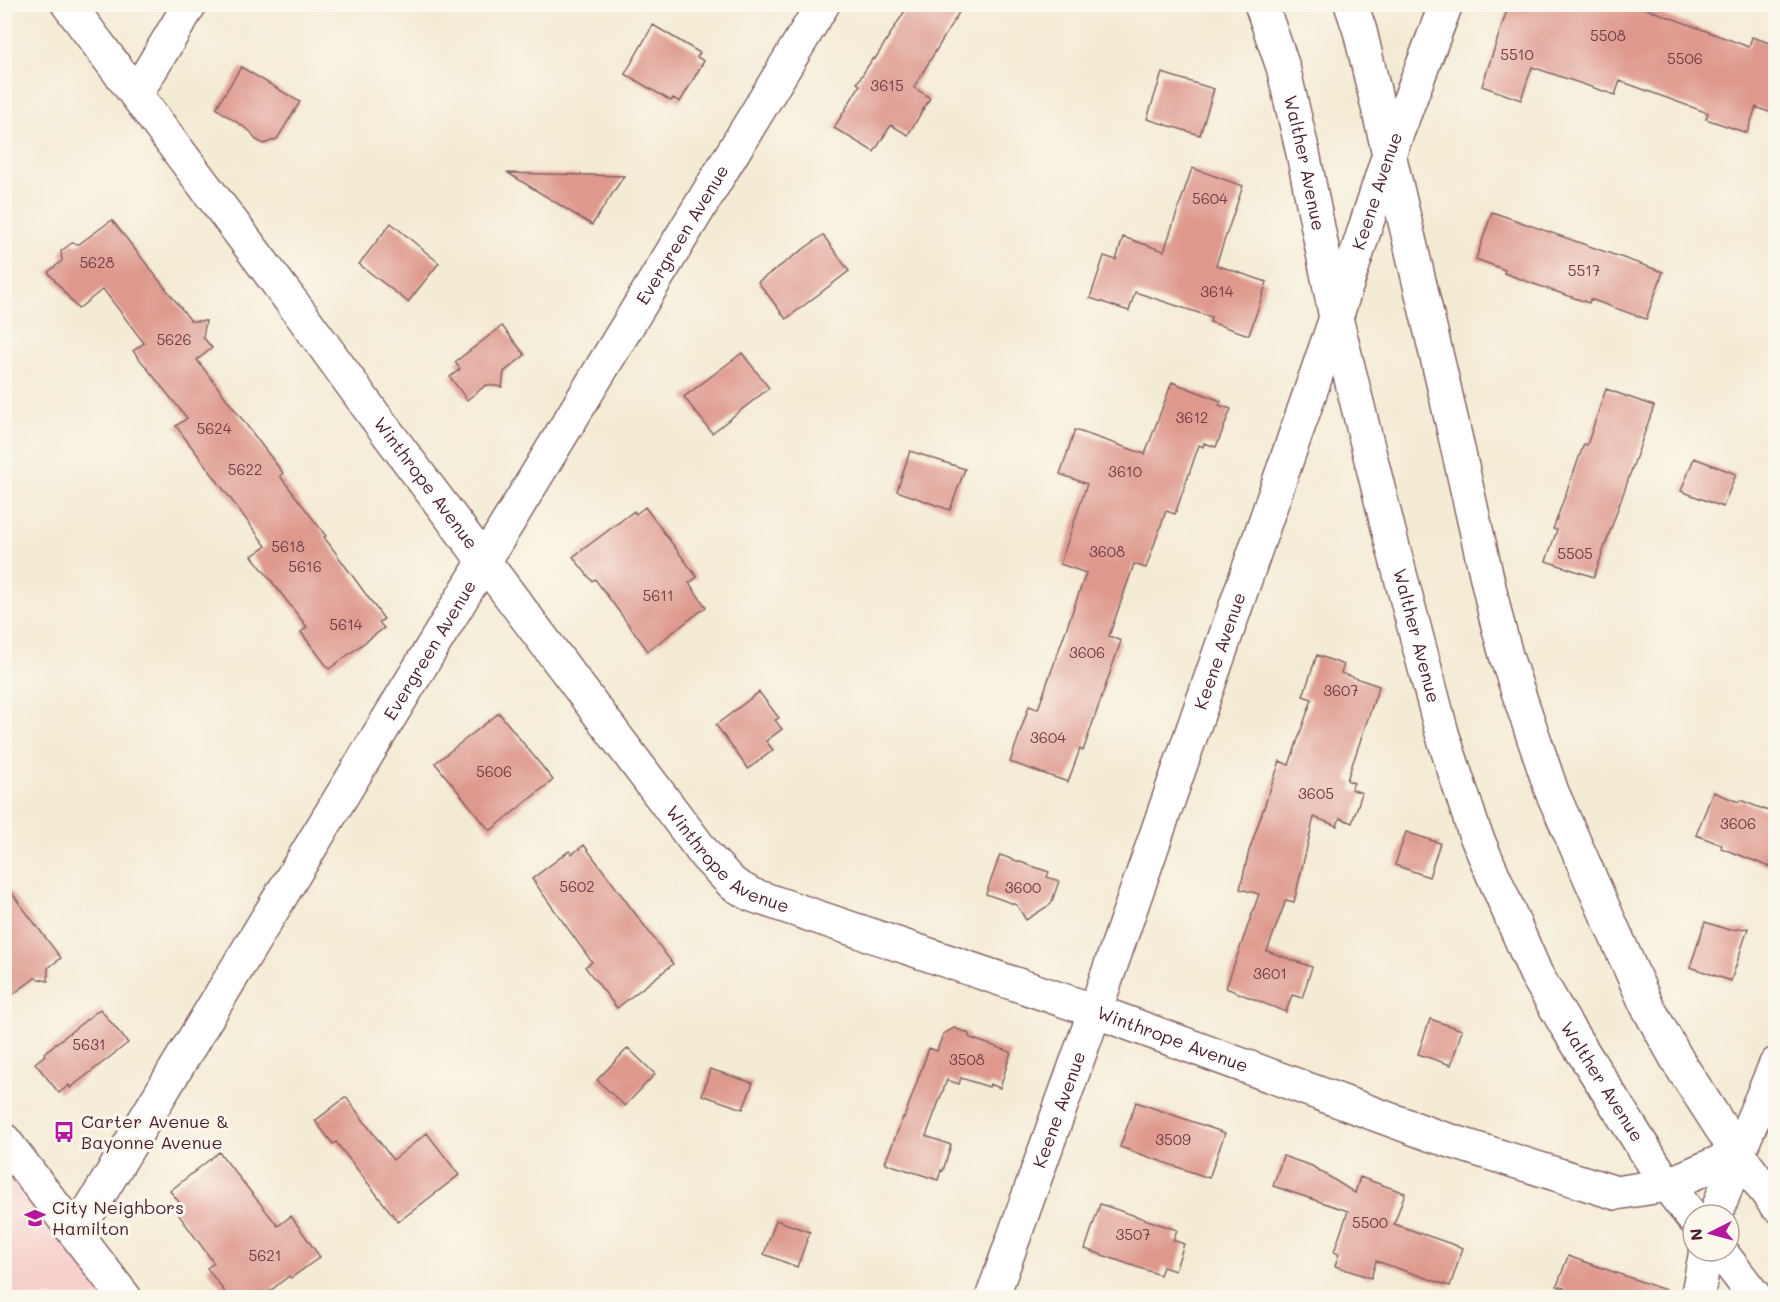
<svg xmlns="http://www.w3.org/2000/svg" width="1780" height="1302" viewBox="0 0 1780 1302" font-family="Mali,sans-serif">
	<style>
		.built { fill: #f7d0cd }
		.building { fill: #de988d }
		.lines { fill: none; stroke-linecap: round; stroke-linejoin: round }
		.minor-casing { stroke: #866666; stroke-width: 36 }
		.tertiary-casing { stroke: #866666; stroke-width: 36 }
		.secondary-casing { stroke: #866666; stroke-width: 36 }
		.minor { stroke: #fff; stroke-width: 33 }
		.tertiary { stroke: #fff; stroke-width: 33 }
		.secondary { stroke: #fff; stroke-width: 33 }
		.labels { text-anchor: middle; stroke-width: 6; stroke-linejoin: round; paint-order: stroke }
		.number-label { font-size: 15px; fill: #6f3d44 }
		.street-label { font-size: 18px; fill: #4a1f2b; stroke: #fbf7ec }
		.poi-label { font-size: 18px; fill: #4a1f2b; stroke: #fbf7ec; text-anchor: start }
	</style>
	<rect width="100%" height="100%" fill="#fbf7ec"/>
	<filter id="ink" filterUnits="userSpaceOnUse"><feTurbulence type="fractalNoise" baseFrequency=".0167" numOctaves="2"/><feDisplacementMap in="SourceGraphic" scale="12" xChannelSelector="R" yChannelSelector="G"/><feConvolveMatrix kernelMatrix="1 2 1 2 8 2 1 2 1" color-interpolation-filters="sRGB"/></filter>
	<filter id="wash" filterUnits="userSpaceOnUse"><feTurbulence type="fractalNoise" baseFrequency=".008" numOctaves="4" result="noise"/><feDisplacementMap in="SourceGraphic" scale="24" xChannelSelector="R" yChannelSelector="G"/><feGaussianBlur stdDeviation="1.35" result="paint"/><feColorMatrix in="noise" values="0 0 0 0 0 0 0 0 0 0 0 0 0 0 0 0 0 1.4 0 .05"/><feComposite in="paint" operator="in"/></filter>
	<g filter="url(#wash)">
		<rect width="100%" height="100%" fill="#f4ebd4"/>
		<path class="built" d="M5 1138 125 1297H5Z"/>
		<g id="blocks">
			<path class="building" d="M909 4H964L914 87 930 98 908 135 891 125 874 152 834 128 860 85 857 83 873 58 875 59Z
				M1509 4H1634L1749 47 1752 37 1776 45V115L1756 107 1747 133 1706 119 1708 113 1620 81 1615 95 1532 67 1521 100 1482 86Z
				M653 25 700 53 697 57 704 61 680 102 673 98 671 101 625 74Z
				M241 67 300 102 277 139 264 144 255 139 251 132 216 108Z
				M1162 73 1214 89 1200 135 1147 119Z
				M1192 168 1243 186 1216 265 1267 282 1249 335 1210 322 1211 317 1135 292 1129 311 1090 298 1104 256 1116 260 1123 237 1164 251Z
				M508 173 624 176 592 225Z
				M1492 212 1663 272 1646 319 1590 299 1589 303 1534 284 1504 273 1505 270 1476 259Z
				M112 220 191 321H206L203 337 212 348 197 360 283 473 280 476 326 536 324 537 384 619 379 622 384 628 329 669 301 632 307 627 252 556 266 546 176 426 187 418 133 351 144 343 103 289 78 309 48 272 62 261 61 251 72 243 79 244Z
				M391 223 439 263 408 302 359 264Z
				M823 235 849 271 786 319 758 282Z
				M502 326 525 355 504 372 502 387 486 385 467 400 450 377 460 369 455 362Z
				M742 353 769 388 712 433 684 397Z
				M1172 382 1221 401 1219 405 1231 409 1216 447 1204 443 1203 447 1199 445 1175 514 1166 511 1146 568 1134 564 1109 636 1121 641 1083 751 1080 749 1068 782 1010 762 1029 706 1038 709 1086 573 1060 564 1087 484 1060 474 1075 430 1145 454Z
				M1606 389 1654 406 1594 577 1546 561 1557 530 1553 529 1584 444 1587 445Z
				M910 451 965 469 950 510 897 491Z
				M1694 458 1736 474 1723 507 1681 491Z
				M645 507 697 577 689 583 706 607 648 651 595 579 592 581 573 557 634 511 636 514Z
				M1317 655 1344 665 1341 673 1379 686 1347 780 1354 783 1351 789 1362 793 1352 823 1340 818 1337 826 1314 817 1294 902 1286 900 1267 951 1312 967 1302 998 1292 995 1286 1012 1226 988 1259 894 1240 889 1249 851 1280 761 1289 765 1312 699 1303 696Z
				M759 692 779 718 775 720 782 729 766 741 773 750 748 769 716 725Z
				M499 713 553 780 490 831 435 763Z
				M1713 792 1739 802 1740 800 1776 814V866L1771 864 1770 867 1721 848 1722 845 1696 835Z
				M1406 832 1440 843 1429 877 1395 865Z
				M584 845 673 964 617 1008 585 967 592 962 532 879 569 851 572 854Z
				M1000 855 1049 872 1047 877 1059 881 1051 904 1026 920 1017 905 986 894Z
				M4 883 61 958 48 968V981L35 978 4 1001Z
				M1705 922 1729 930 1748 928 1731 981 1690 967Z
				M100 1009 128 1043 70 1088 69 1085 59 1093 35 1063 45 1055 44 1053Z
				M1430 1019 1462 1030 1451 1065 1418 1054Z
				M954 1028 968 1033 970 1038 1011 1052 1000 1088 990 1084 989 1087 961 1078 959 1084 947 1080 926 1136 951 1145 943 1171 941 1170 938 1180 885 1163 903 1117 904 1118 929 1048 937 1051 943 1034Z
				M628 1048 655 1074 625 1106 597 1080Z
				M710 1069 753 1083 743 1109 702 1095Z
				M346 1097 393 1160 427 1133 459 1175 398 1222 336 1142 333 1144 315 1121Z
				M1136 1102 1225 1133 1209 1178 1120 1147Z
				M219 1152 278 1226 291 1216 320 1257 291 1278 289 1276 261 1298H229L207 1268 214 1263 173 1207 179 1202 170 1191Z
				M1283 1156 1312 1166 1355 1193 1360 1177 1405 1193 1394 1224 1463 1248 1450 1286 1376 1261 1371 1278 1335 1266 1339 1254 1334 1252 1348 1211 1273 1186Z
				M1100 1204 1177 1230 1173 1240 1184 1244 1175 1271 1163 1267 1160 1275 1085 1249Z
				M776 1220 810 1232 797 1267 764 1254Z
				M1568 1256 1674 1293V1298H1561L1564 1288 1557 1286Z"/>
		</g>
	</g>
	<g filter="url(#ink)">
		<use href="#blocks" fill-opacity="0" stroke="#866666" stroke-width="1.5"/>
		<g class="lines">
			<defs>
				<g id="minor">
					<path id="s1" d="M68 4 303 317 374 415 706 856 733 884 752 895 1095 1011 1432 1135 1616 1193 1667 1185 1738 1154"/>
					<path d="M136 94 190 4"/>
					<path d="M4 1140 125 1298"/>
					<path id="s2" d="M76 1233 823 4"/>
					<path id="s3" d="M992 1298 1095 1011 1336 318 1388 157 1446 4"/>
				</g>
				<path id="tertiary" d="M1716 1215 1738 1154 1776 1064
					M1697 1298 1706 1251"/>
				<g id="secondary">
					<path id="s4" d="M1261 4 1283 67 1303 153 1336 318 1390 536 1442 733 1474 831 1536 974 1567 1027 1667 1185 1693 1218"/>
					<path d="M1351 4 1360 31 1444 387 1496 618 1507 659 1552 792 1646 1004 1679 1063 1738 1154 1776 1205"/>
					<path d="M1720 1251 1756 1298"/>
				</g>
			</defs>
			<use href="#minor" class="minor-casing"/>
			<use href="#tertiary" class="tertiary-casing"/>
			<use href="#secondary" class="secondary-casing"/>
			<use href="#minor" class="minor"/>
			<use href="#tertiary" class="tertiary"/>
			<use href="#secondary" class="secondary"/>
		</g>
	</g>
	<defs>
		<symbol id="bus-bare" viewBox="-9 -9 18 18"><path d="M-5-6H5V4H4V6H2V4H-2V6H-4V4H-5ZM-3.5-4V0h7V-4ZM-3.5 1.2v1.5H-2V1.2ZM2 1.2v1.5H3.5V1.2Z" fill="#b5179e" stroke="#fbf7ec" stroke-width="2.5" paint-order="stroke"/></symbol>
		<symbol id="school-bare" viewBox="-9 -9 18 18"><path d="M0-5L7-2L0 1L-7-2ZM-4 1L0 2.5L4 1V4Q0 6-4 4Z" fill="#b5179e" stroke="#fbf7ec" stroke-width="2.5" paint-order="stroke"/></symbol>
	</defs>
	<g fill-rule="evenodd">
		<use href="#bus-bare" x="49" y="1117" width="30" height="30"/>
		<use href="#school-bare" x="20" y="1203" width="30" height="30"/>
	</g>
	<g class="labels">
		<g class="number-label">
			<text x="1608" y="41">5508</text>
			<text x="1517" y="60">5510</text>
			<text x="1685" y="64">5506</text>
			<text x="887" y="91">3615</text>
			<text x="1210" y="204">5604</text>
			<text x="97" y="268">5628</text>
			<text x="1584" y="276">5517</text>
			<text x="1217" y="297">3614</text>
			<text x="174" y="345">5626</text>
			<text x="1192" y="423">3612</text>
			<text x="214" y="434">5624</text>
			<text x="245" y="475">5622</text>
			<text x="1125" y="477">3610</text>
			<text x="288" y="552">5618</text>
			<text x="1107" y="557">3608</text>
			<text x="1575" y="559">5505</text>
			<text x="305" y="572">5616</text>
			<text x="658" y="601">5611</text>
			<text x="346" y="630">5614</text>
			<text x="1087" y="658">3606</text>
			<text x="1341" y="696">3607</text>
			<text x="1048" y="743">3604</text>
			<text x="494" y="777">5606</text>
			<text x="1316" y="799">3605</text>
			<text x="1738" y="829">3606</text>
			<text x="577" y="892">5602</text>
			<text x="1023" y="893">3600</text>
			<text x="1270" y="979">3601</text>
			<text x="89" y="1050">5631</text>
			<text x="967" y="1065">3508</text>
			<text x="1173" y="1145">3509</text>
			<text x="1370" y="1228">5500</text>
			<text x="1133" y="1240">3507</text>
			<text x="265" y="1261">5621</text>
		</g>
		<g class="street-label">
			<text dy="6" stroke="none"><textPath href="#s4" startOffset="165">Walther Avenue</textPath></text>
			<text dy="6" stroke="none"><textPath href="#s3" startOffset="1172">Keene Avenue</textPath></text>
			<text dy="6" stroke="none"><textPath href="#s2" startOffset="1168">Evergreen Avenue</textPath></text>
			<text dy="6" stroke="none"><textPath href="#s1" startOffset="598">Winthrope Avenue</textPath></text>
			<text dy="6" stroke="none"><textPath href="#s4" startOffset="651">Walther Avenue</textPath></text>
			<text dy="6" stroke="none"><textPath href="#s2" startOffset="682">Evergreen Avenue</textPath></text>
			<text dy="6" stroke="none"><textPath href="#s3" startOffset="686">Keene Avenue</textPath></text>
			<text dy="6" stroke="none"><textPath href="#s1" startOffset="1084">Winthrope Avenue</textPath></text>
			<text dy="6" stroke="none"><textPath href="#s1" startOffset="1570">Winthrope Avenue</textPath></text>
			<text dy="6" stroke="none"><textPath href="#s4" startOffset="1137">Walther Avenue</textPath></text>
			<text dy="6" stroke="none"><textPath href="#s3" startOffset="200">Keene Avenue</textPath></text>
		</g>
		<g class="poi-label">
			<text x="81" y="1128">Carter Avenue &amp;<tspan x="81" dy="21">Bayonne Avenue</tspan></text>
			<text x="52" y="1214">City Neighbors<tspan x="52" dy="21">Hamilton</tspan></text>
		</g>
	</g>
	<rect width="1780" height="1302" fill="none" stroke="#fbf7ec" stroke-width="24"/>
	<g transform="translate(1711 1233) rotate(264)"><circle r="28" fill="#fbf7ec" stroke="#b4a19f" stroke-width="1.5"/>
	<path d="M0-4.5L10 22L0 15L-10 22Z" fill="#b5179e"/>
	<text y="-9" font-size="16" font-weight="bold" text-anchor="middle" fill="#4a1f2b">N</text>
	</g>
</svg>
